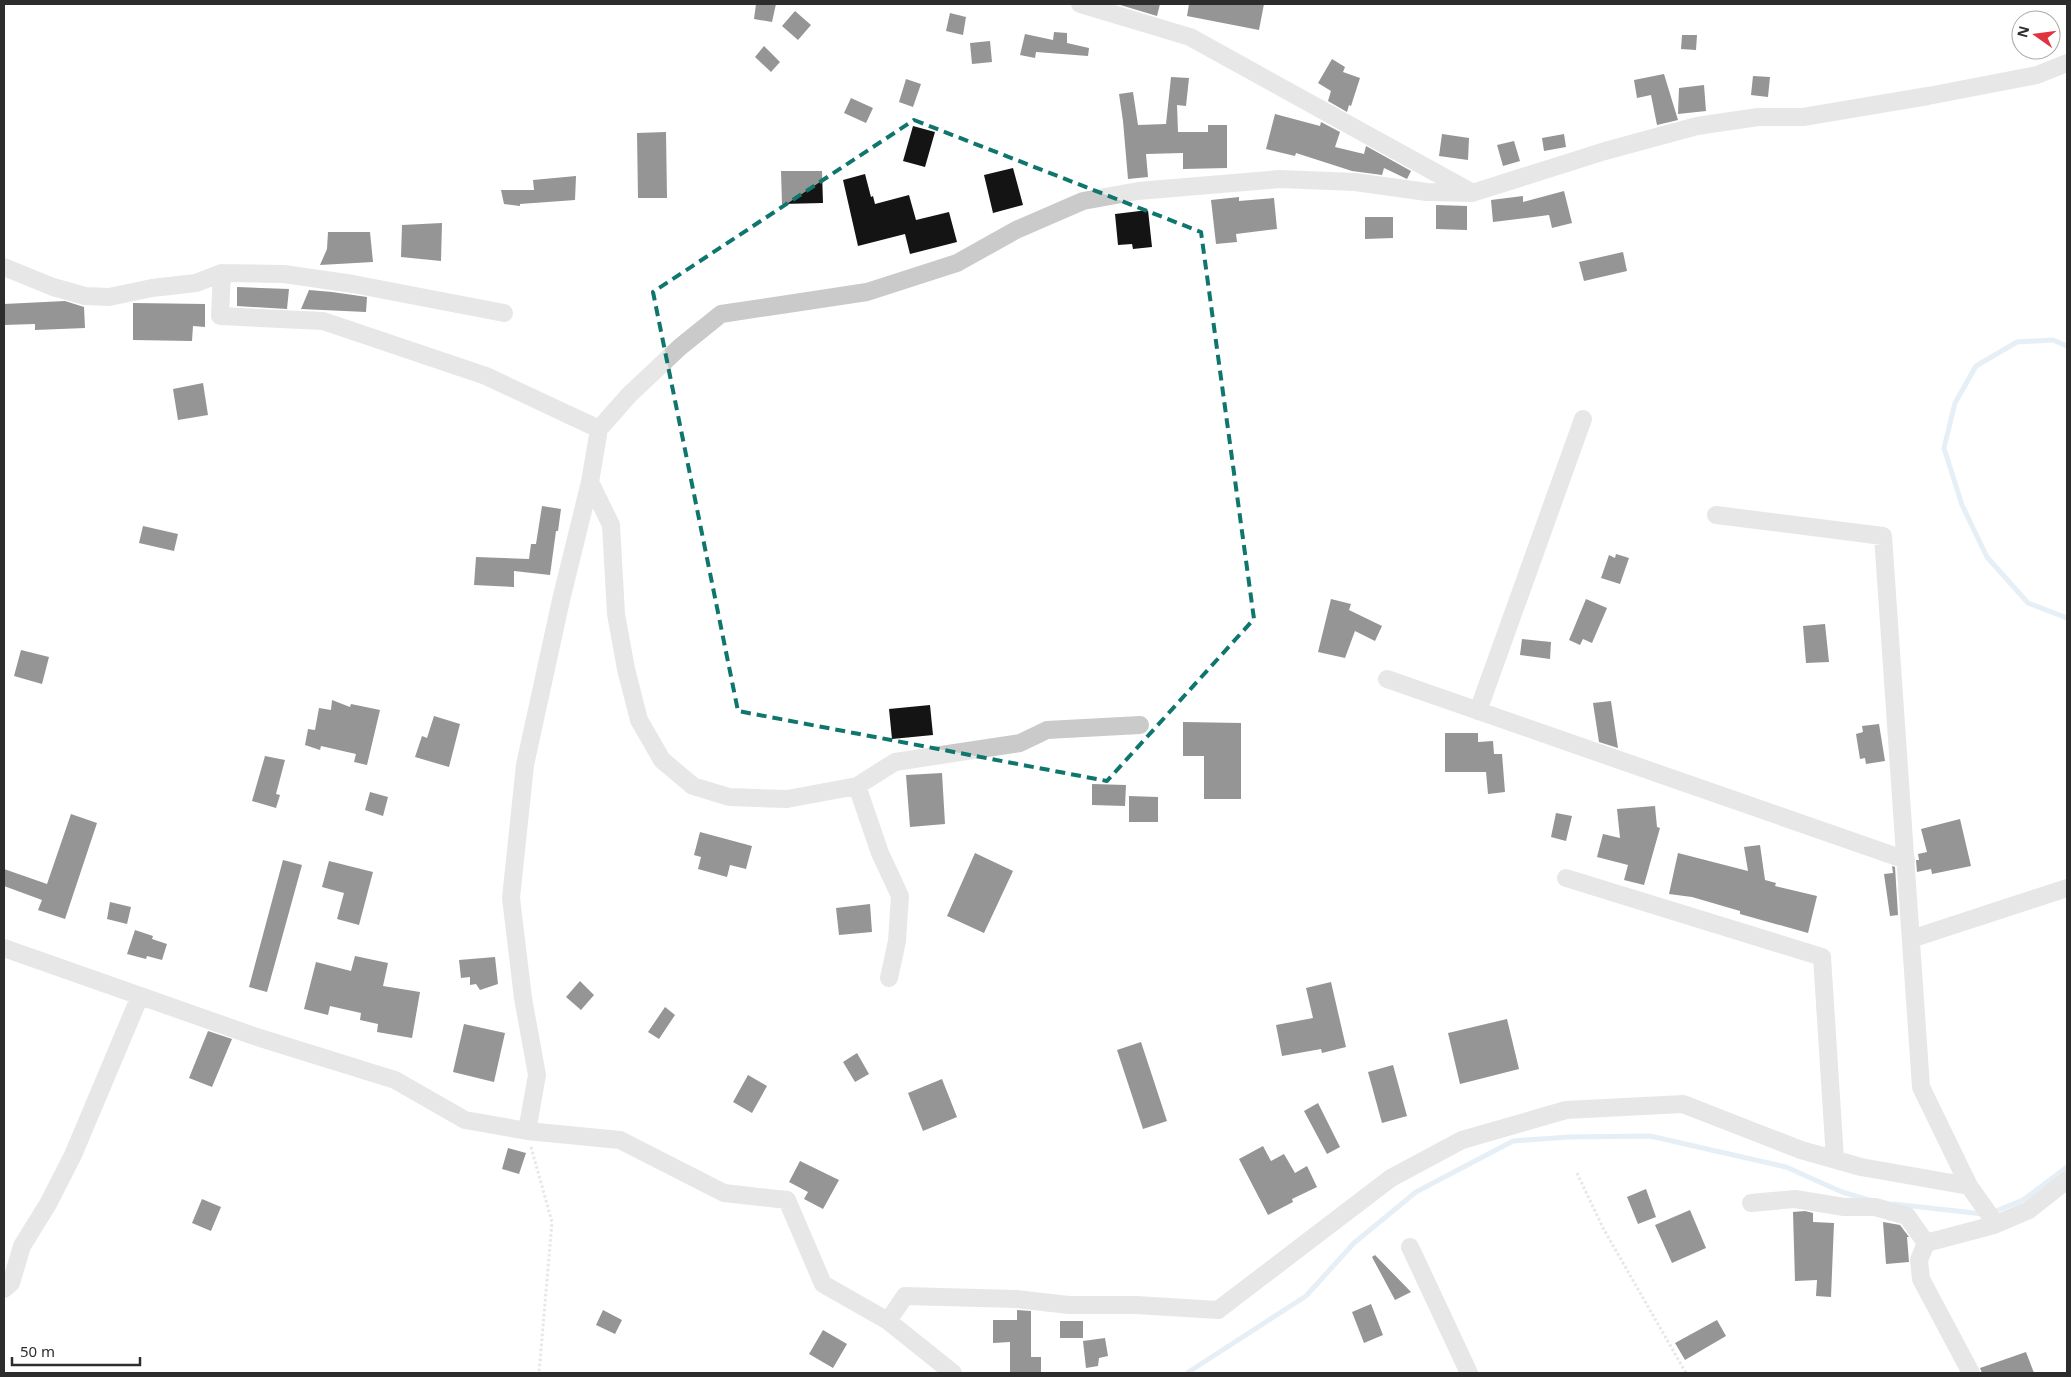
<svg xmlns="http://www.w3.org/2000/svg" width="2071" height="1377" viewBox="0 0 2071 1377" font-family="'Noto Sans',sans-serif">
	<style>
		.lines { fill: none; stroke-linecap: round; stroke-linejoin: round }
		.stream { stroke: #c7dcea; stroke-width: 5 }
		.building { fill: #141414 }
		.path { stroke: #cacaca; stroke-width: 3; stroke-dasharray: 2.5 2.5; stroke-linecap: butt }
		.minor { stroke: #cacaca; stroke-width: 18 }
		.marked { fill: none; stroke: #0f766e; stroke-width: 4; stroke-dasharray: 10 6; stroke-linejoin: round }
	</style>
	<rect width="100%" height="100%" fill="#fff"/>
	<g class="lines">
		<path class="stream" d="M2067 346 2053 340 2017 342 1976 366 1955 403 1944 448 1962 505 1987 557 2028 603 2067 618
			M1894 1204 1983 1214
			M1991 1213 2023 1200 2067 1167
			M1187 1373 1306 1296 1354 1243 1416 1192 1513 1141 1568 1137 1650 1136 1786 1167 1842 1192 1869 1200"/>
	</g>
	<path class="building" d="M756 4H776L772 22 754 19Z
		M1117 4H1160L1157 16Z
		M1189 4H1264L1259 30 1187 16Z
		M795 11 811 25 798 40 782 26Z
		M950 13 966 17 963 35 946 31Z
		M1054 32 1067 33V43L1089 48 1088 56 1036 52 1035 58 1020 55 1025 34 1053 40Z
		M1682 35H1697L1696 50 1681 49Z
		M990 41 992 62 972 64 970 43Z
		M764 46 780 62 771 72 755 57Z
		M1332 59 1345 67 1343 72 1360 78 1351 106 1349 105 1347 112 1328 101 1331 91 1318 83Z
		M1664 74 1678 120 1657 125 1651 95 1637 98 1634 80Z
		M1753 76 1770 77 1768 97 1751 95Z
		M1171 77 1189 78 1186 106 1177 105 1178 132H1208V125H1227V168L1183 169V153L1146 154 1148 177 1128 179 1123 121 1119 94 1133 92 1138 125 1166 124Z
		M906 79 921 84 913 107 899 102Z
		M1704 85 1706 111 1678 114 1679 88Z
		M851 98 873 108 866 123 844 113Z
		M1275 114 1320 126 1321 122 1340 132 1335 147 1364 154 1366 146 1411 171 1407 179 1384 168 1382 175 1352 171 1296 153 1295 156 1266 149Z
		M913 126 935 132 925 167 903 161Z
		M666 132 667 198H638L637 133Z
		M1442 134 1469 138 1468 160 1439 156Z
		M1564 134 1566 147 1544 151 1542 138Z
		M1514 141 1520 161 1503 166 1497 145Z
		M1013 168 1023 205 993 213 984 175Z
		M781 171H822L823 203 782 204Z
		M865 174 871 197 873 196 875 204 909 195 916 220 949 212 957 242 910 254 905 234 858 246 843 180Z
		M576 176 575 200 520 204V206L504 204 501 190H534L533 180Z
		M1564 191 1572 223 1552 228 1549 215 1493 222 1491 200 1523 196V202Z
		M1239 197V201L1274 198 1277 229 1236 234 1237 242 1216 244 1211 200Z
		M1436 205 1467 206V230L1436 229Z
		M1148 210 1152 247 1133 249 1132 244 1118 245 1115 214Z
		M1365 217H1393V238L1365 239Z
		M442 223 441 261 401 257 402 225Z
		M328 232H370L373 262 320 265 327 249Z
		M1623 252 1627 271 1584 281 1579 262Z
		M237 287 289 289 287 309 237 306Z
		M309 290 332 292 367 297 366 312 301 309Z
		M65 301 84 307 85 328 35 330V324L4 325V304Z
		M133 303 205 304V327L193 326 192 341 133 340Z
		M203 383 208 415 178 420 173 389Z
		M542 506 561 509 558 531H556L550 575 514 571V587L474 585 476 557 529 559 531 544H536Z
		M143 526 178 534 174 551 139 543Z
		M1616 554 1629 558 1620 584 1601 578 1609 555 1615 558Z
		M1331 599 1351 604 1349 610 1382 626 1375 641 1355 631 1345 658 1318 652Z
		M1586 599 1607 608 1592 643 1583 639 1580 645 1569 640Z
		M1825 624 1829 662 1806 663 1803 626Z
		M1522 639 1551 642 1550 659 1520 655Z
		M21 650 49 657 42 684 14 676Z
		M332 700 350 707 351 704 380 710 367 765 354 762 356 754 321 746 320 750 305 745 308 729 315 730 319 708 331 710Z
		M1611 701 1618 748 1599 742 1593 703Z
		M930 705 933 735 892 739 889 709Z
		M434 716 460 724 449 767 415 757 422 736 427 738Z
		M1183 722 1241 723V799H1204V756H1183Z
		M1879 724 1885 761 1866 764 1865 758 1860 759 1856 734 1863 732 1862 726Z
		M1445 733H1478V742L1493 741 1494 754H1502L1505 792 1488 794 1486 772H1445Z
		M265 756 285 760 276 794 280 795 276 808 252 801Z
		M942 773 945 824 910 827 906 775Z
		M1092 784 1126 785 1125 806 1092 805Z
		M370 792 388 797 383 816 365 810Z
		M1129 796 1158 797V822H1129Z
		M1655 806 1657 827 1660 828 1644 885 1624 880 1628 865 1597 857 1603 834 1620 838 1617 809Z
		M1556 813 1572 816 1566 841 1551 837Z
		M71 814 97 823 65 919 38 910 42 900 4 886V869L47 884Z
		M1960 819 1971 866 1932 874 1931 869 1917 872 1916 860H1919L1918 854 1927 852 1921 829Z
		M700 832 752 846 746 869 730 865 727 877 698 869 701 857 694 855Z
		M1760 845 1765 880 1776 883 1775 886 1817 896 1808 933 1740 914V911L1692 897 1669 894 1678 853 1748 871 1744 847Z
		M975 853 1013 871 984 933 947 916Z
		M283 860 302 865 267 992 249 987Z
		M329 861 373 872 359 925 337 919 344 893 322 887Z
		M1892 866 1895 867 1898 915 1890 916 1884 874 1893 873Z
		M110 902 131 907 127 924 107 919Z
		M870 904 872 932 839 935 836 908Z
		M135 930 153 936 152 939 167 944 162 960 147 956 146 959 127 954Z
		M355 956 388 963 383 986 420 992 412 1038 377 1032 378 1024 360 1020 361 1013 330 1006 328 1015 304 1009 316 962 351 971Z
		M495 957 498 984 480 990 476 984 470 985V977L461 978 459 960Z
		M580 981 594 995 581 1010 566 997Z
		M1331 982 1346 1047 1322 1053 1321 1049 1282 1056 1276 1025 1313 1018 1306 988Z
		M665 1007 675 1015 659 1039 648 1032Z
		M1507 1019 1519 1069 1460 1084 1448 1033Z
		M464 1024 505 1033 494 1082 453 1072Z
		M208 1031 232 1039 212 1087 189 1078Z
		M1141 1042 1167 1121 1143 1129 1117 1050Z
		M857 1053 869 1074 855 1082 843 1062Z
		M1393 1065 1407 1116 1382 1123 1368 1072Z
		M748 1075 767 1086 752 1113 733 1102Z
		M942 1079 957 1117 923 1131 908 1093Z
		M1318 1103 1340 1147 1327 1154 1304 1111Z
		M1263 1146 1271 1161 1284 1154 1295 1173 1307 1166 1317 1187 1292 1199 1293 1202 1268 1215 1239 1159Z
		M508 1148 526 1153 519 1174 502 1169Z
		M800 1161 839 1180 823 1209 804 1199 808 1192 789 1182Z
		M1646 1189 1656 1217 1638 1224 1627 1197Z
		M202 1199 221 1207 211 1231 192 1223Z
		M1690 1210 1706 1248 1672 1263 1655 1225Z
		M1805 1211 1813 1213V1222L1834 1223 1831 1297 1816 1296 1817 1280 1795 1281 1793 1212Z
		M1883 1222 1900 1225 1909 1237H1907L1909 1262 1886 1264Z
		M1375 1255 1411 1292 1395 1300 1372 1257Z
		M1371 1304 1383 1335 1364 1343 1352 1312Z
		M603 1310 622 1320 615 1334 596 1325Z
		M1017 1310 1031 1311V1357H1041V1373H1010V1342L993 1343V1320H1017Z
		M1717 1320 1726 1336 1685 1360 1675 1343Z
		M1060 1321H1083V1338H1060Z
		M823 1330 847 1344 833 1368 809 1354Z
		M1105 1338 1108 1356 1099 1358 1098 1366 1086 1368 1083 1341Z
		M2026 1352 2034 1373H1982L1980 1368Z"/>
	<g class="lines">
		<path class="path" d="M531 1147 552 1222 539 1373
			M1577 1173 1603 1228 1686 1373"/>
		<path class="minor" d="M1080 4 1190 37 1469 191
			M4 267 53 287 85 296 109 297 152 288 196 283 222 273 284 274 353 284 504 313
			M222 273 220 316 323 321 486 376 599 429
			M590 482 611 525 616 614 626 669 639 720 662 760 693 786 729 797 787 799 857 786 895 762 1020 743 1047 730 1140 725
			M1716 515 1883 536 1921 1087 1969 1186 1989 1214 1994 1225
			M1387 679 1906 860
			M1478 711 1583 419
			M857 786 880 853 900 896 897 941 889 978
			M1566 878 1822 957 1835 1159
			M1911 939 2067 888
			M4 948 254 1036 395 1080 465 1120 527 1131 537 1075 523 998 511 898 525 765 561 600 590 482 599 429 629 395 680 347 721 314 867 292 957 263 1016 230 1083 201 1138 191 1280 179 1355 182 1427 192 1472 193 1605 151 1697 126 1758 117H1803L1928 96 2037 75 2067 63
			M527 1131 620 1140 724 1193 787 1200 823 1284 888 1321 953 1373
			M1751 1203 1795 1199 1844 1207H1875L1907 1216 1926 1243
			M1926 1243 1994 1225 2029 1210 2067 1180
			M1926 1243 1919 1260 1921 1279 1971 1373
			M1410 1247 1469 1373
			M4 1289 11 1283 22 1246 48 1204 73 1155 140 996
			M888 1321 905 1296 1016 1299 1069 1305H1136L1218 1310 1391 1178 1462 1140 1566 1110 1683 1104 1801 1150 1861 1167 1969 1186"/>
	</g>
	<path d="M0 0H2071V1377H0ZM914 120 1201 232 1254 619 1107 781 738 711 653 292Z" fill="#fff" fill-opacity=".55" fill-rule="evenodd"/>
	<path class="marked" d="M914 120 1201 232 1254 619 1107 781 738 711 653 292Z"/>
	<rect width="2071" height="1377" fill="none" stroke="#2d2d2d" stroke-width="10"/>
	<g transform="translate(2036 35) rotate(284)"><circle r="24" fill="#ffffff" stroke="#ababab"/>
	<path d="M0-4L9 19L0 12L-9 19Z" fill="#e0333e"/>
	<text y="-8" font-size="14" font-weight="bold" text-anchor="middle" fill="#2d2d2d">N</text>
	</g>
	<path d="M12 1357v8h128v-8" fill="none" stroke="#2d2d2d" stroke-width="2.5"/>
	<text x="20" y="1357" font-size="15" fill="#2d2d2d" stroke="#ffffff" stroke-width="4" paint-order="stroke">50 m</text>
</svg>
